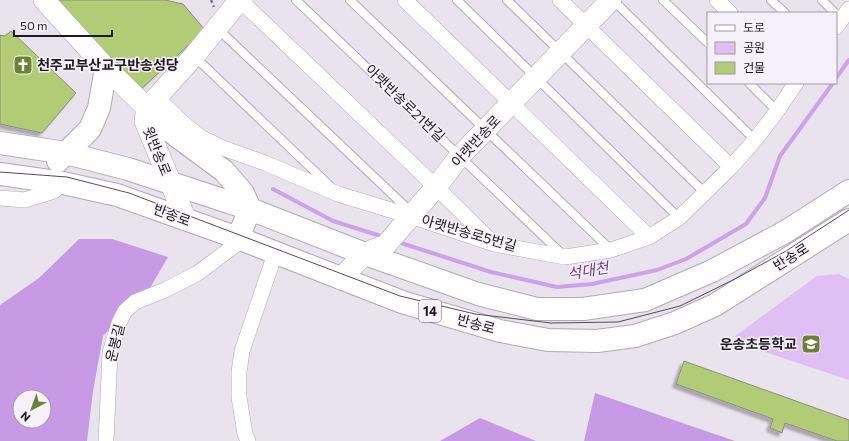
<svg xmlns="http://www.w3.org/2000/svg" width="849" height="441" viewBox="0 0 849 441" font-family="Commissioner,'Noto Sans KR',sans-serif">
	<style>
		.green { fill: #dfbff4 }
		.forest { fill: #c89ae6; fill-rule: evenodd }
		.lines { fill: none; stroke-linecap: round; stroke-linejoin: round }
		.stream { stroke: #cfa0ed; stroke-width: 4 }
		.building { fill: #b2cc74; stroke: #8b8e84; filter: url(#shadow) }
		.lane-casing { stroke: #afa9b3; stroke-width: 10 }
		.street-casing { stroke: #afa9b3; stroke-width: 16 }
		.secondary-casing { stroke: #afa9b3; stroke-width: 22 }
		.primary-casing { stroke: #afa9b3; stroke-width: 24 }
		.path { stroke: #7c787f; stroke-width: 2.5; stroke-dasharray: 3 3; stroke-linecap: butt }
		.lane { stroke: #fff; stroke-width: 8 }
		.street { stroke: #fff; stroke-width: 15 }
		.secondary { stroke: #fff; stroke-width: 21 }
		.primary { stroke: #fff; stroke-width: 22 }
		.tram { stroke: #514d53; stroke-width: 1 }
		.labels { text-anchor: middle; stroke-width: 3; stroke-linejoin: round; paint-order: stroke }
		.shield { fill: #f6f0fa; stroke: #5f5b61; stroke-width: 1 }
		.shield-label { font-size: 13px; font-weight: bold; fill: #1e1b1f }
		.poi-label { font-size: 14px; font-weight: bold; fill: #1e1b1f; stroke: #f6f0fa; text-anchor: start }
		.street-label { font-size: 14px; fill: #1e1b1f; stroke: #f6f0fa }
		.water-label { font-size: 15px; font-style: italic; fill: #723892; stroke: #f6f0fa }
	</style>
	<defs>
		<filter id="shadow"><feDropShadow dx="-3.5" dy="3.5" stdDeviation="1" flood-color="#0004"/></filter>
	</defs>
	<rect width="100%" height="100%" fill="#e8e3ed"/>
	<path class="green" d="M839 274 849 279V380L744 345 735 336 817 276Z"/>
	<path class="forest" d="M79 239H112L168 257 150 288 103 336 93 391 87 441H0V305L39 278ZM20 397H44V421H20Z
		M595 393 735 441H584Z
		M480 418 536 441H440Z"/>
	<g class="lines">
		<path class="stream" d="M836 78 849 60
			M273 189 333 221 384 237
			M398 242 491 272 557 287 592 284 657 270 686 259 746 224 765 198 780 156 833 83"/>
	</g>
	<path class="building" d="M53 0H165L183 4 205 30 140 90Z
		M11 31 76 93 42 133 0 124V35L5 36Z
		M684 361 849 420V441H837L785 423 782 433 770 428 773 419 676 384Z"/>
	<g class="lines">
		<defs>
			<path id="lane" d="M296 0 563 255
				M350 0 611 250
				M457 0 679 218
				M507 0 705 193
				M613 0 755 140
				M663 0 708 43
				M771 0 785 13
				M822 0 835 13
				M217 28 412 213
				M194 56 330 186
				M749 83 777 111"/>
			<path id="street" d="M405 0 649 237
				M560 0 731 167
				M717 0 730 13
				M241 1 436 187 492 242
				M836 27 849 9
				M157 98 185 125 202 138 223 148 265 163 338 194 410 216 494 244 565 257 611 250 649 237 679 218 731 167 755 140 777 111 796 83
				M0 198 25 200 54 191 63 183
				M106 441 110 353 119 323 125 311 135 302 165 290 198 273 234 246 238 238
				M248 441 245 434 239 397V372L242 351 275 254"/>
			<path id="secondary" d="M44 0 106 68 147 108
				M147 108 194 56 238 2 242 0
				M147 108 145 121 186 220
				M341 279C355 264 364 250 385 246L436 187 460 156 611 0"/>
			<path id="primary" d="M147 108 162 125 224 171 243 193 250 209 238 238
				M0 143 66 153 128 169 250 209 365 254 478 294 537 309H583L645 300 712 271 785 232 849 191
				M58 161 90 129 99 108 106 68
				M0 174 63 183 117 195 238 238 402 302 500 331 548 340 597 341 635 336 675 323 715 305 849 220"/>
		</defs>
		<use href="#lane" class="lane-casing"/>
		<use href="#street" class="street-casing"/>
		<use href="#secondary" class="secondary-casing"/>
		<use href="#primary" class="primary-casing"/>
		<path class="path" d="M211 0 214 7"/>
		<use href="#lane" class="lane"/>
		<use href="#street" class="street"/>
		<use href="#secondary" class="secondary"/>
		<use href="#primary" class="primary"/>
		<path class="tram" d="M0 172 67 177 129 193 400 296 475 314 551 323 618 322 680 306 735 279 786 251 849 210"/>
	</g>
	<defs>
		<symbol id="church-square" viewBox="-11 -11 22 22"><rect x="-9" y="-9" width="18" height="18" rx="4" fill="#6c8233" stroke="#f6f0fa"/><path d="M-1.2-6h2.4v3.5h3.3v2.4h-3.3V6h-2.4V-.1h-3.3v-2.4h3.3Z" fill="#fff"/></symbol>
		<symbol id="school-square" viewBox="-11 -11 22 22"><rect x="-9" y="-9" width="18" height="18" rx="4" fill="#6c8233" stroke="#f6f0fa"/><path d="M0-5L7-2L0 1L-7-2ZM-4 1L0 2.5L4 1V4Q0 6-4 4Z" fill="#fff"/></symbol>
	</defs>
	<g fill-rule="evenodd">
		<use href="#church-square" x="12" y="54" width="22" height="22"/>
		<use href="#school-square" x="800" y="333" width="22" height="22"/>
	</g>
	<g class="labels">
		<rect class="shield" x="419" y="300" width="22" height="22" rx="3"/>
		<g class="shield-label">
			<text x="430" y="316">14</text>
		</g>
		<g class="poi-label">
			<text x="37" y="70">천주교부산교구반송성당</text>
			<text x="797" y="349" text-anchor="end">운송초등학교</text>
		</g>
		<g class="street-label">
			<text transform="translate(405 103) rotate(44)" y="5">아랫반송로21번길</text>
			<text transform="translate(476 141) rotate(-47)" y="5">아랫반송로</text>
			<text transform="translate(157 151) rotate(68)" y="5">윗반송로</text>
			<text transform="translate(172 215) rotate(20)" y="5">반송로</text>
			<text transform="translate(469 233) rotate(16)" y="5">아랫반송로5번길</text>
			<text transform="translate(791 257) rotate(-32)" y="5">반송로</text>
			<text transform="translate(476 324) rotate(15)" y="5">반송로</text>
			<text transform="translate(115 343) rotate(-76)" y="5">운봉길</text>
		</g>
		<g class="water-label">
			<text transform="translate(588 271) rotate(-9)" y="5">석대천</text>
		</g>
	</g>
	<rect x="707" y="12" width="130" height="72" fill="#f6f0fa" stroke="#a09ba2"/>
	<rect x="715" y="25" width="20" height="6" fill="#ffffff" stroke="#a09ba2"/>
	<text x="743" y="32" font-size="12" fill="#1e1b1f">도로</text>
	<rect x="715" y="42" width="20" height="12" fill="#dfbff4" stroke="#a09ba2"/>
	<text x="743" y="52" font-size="12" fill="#1e1b1f">공원</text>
	<rect x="715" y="62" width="20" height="12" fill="#b2cc74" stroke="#a09ba2"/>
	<text x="743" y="72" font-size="12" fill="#1e1b1f">건물</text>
	<g transform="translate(32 409) rotate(221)"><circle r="19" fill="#f6f0fa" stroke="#a09ba2"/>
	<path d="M0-3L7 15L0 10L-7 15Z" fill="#6c8233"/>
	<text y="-6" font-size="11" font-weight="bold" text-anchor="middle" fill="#1e1b1f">N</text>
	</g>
	<path d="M14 30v6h98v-6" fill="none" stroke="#1e1b1f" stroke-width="2"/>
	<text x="20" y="30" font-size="12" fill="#1e1b1f" stroke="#f6f0fa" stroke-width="3" paint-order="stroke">50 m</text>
</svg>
